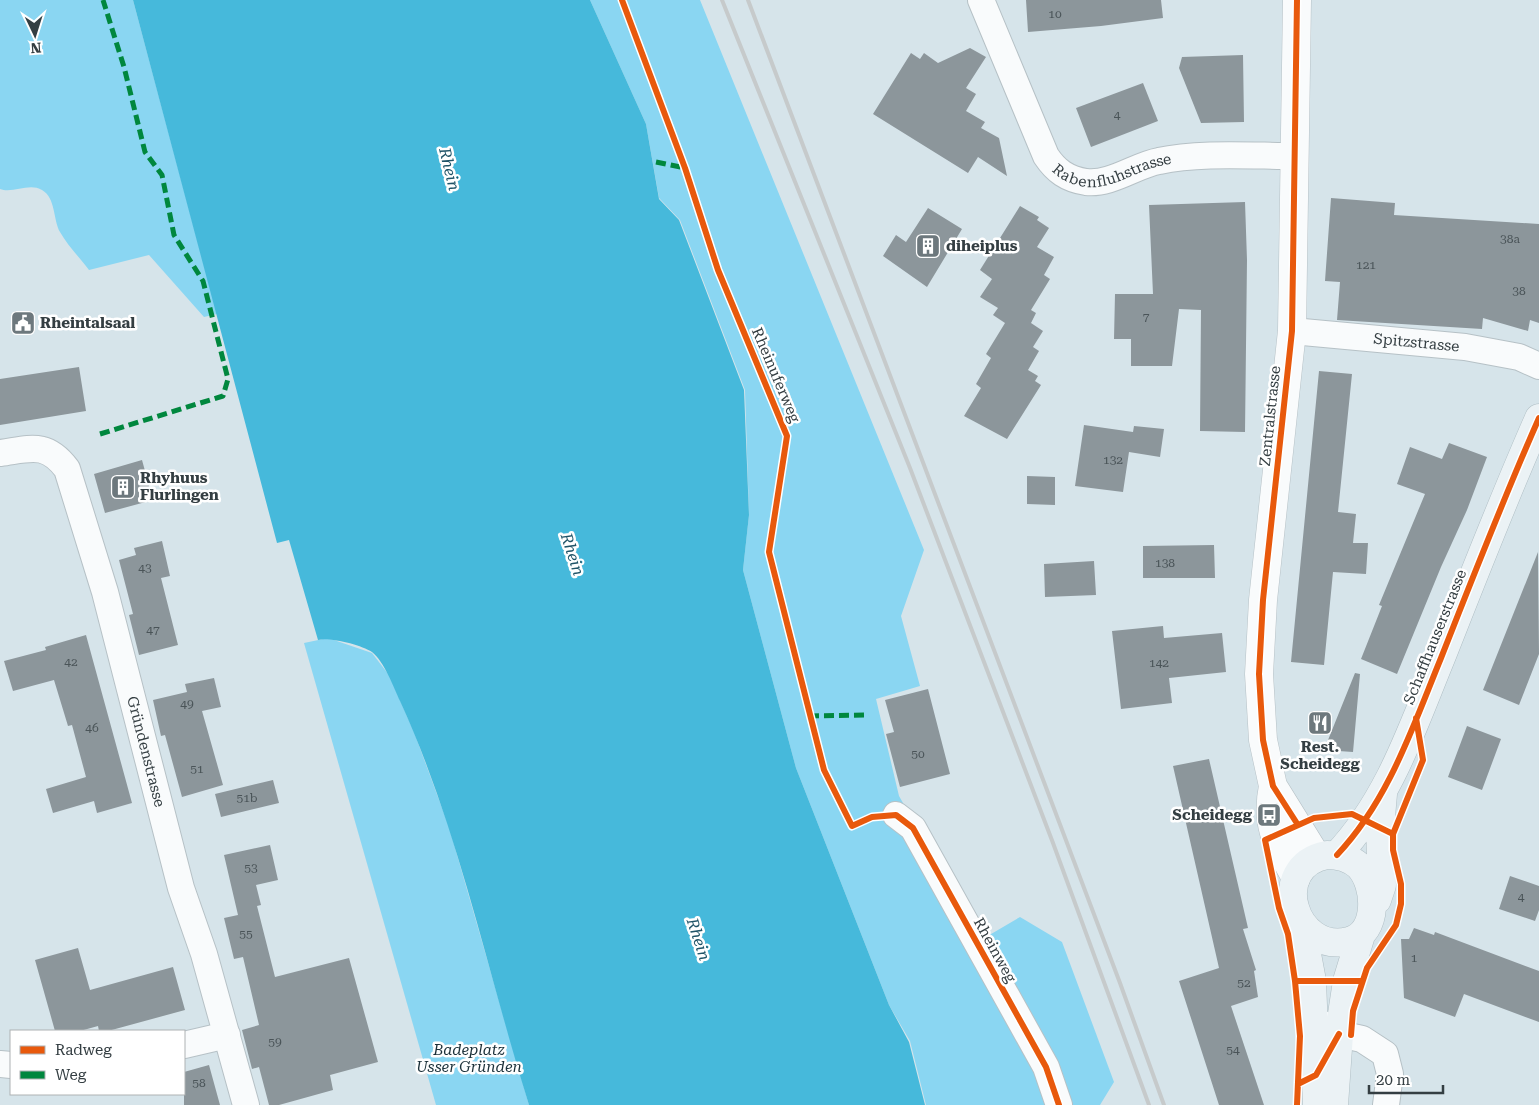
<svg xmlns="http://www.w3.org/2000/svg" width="1539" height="1105" viewBox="0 0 1539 1105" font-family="'Roboto Serif',serif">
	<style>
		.green { fill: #8ad6f2 }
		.water { fill: #46b9db }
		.building { fill: #8c969b }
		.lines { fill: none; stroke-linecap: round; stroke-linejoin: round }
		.street-casing { stroke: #b6c1c6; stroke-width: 28 }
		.secondary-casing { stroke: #b6c1c6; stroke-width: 29 }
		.primary-casing { stroke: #afbec4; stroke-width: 29 }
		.street { stroke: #f9fbfc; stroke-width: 26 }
		.secondary { stroke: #f9fbfc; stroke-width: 28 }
		.primary { stroke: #ebf2f5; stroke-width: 28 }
		.rail { stroke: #c6cacb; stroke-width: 4 }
		.quiet { stroke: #00873e; stroke-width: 5; stroke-dasharray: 10 5; stroke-linecap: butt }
		.cycleway-casing { stroke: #fff; stroke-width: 9 }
		.cycleway { stroke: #e8590c; stroke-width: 6 }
		.labels { text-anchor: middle; stroke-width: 5; stroke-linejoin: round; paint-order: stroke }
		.number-label { font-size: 12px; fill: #4a5458 }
		.street-label { font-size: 15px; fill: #343e42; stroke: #fff }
		.poi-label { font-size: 15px; font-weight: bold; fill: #343e42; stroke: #fff; text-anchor: start }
		.park-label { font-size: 15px; font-style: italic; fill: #1b3039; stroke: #fff }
		.water-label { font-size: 16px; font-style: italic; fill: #205468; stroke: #fff }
	</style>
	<rect width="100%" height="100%" fill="#d6e4ea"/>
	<path class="green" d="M0 0H133L217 314 204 317 149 255 89 270C80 258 68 246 60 232 53 220 56 198 42 190 29 182 13 194 0 189Z
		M590 0H700L924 550 901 616 920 686 876 699 899 796 1051 1062 1066 1105H926L910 1041 889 1005 796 768 743 570 749 515 745 390 680 220 659 198 646 124Z
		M328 638 372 653 389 675 414 732 449 827 529 1105H436L304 643Z
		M1020 917 1062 942 1114 1082 1100 1105H1070L986 937Z"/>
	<path class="water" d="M133 0H590L646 124 659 199 679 220 744 390 749 515 743 570 796 768 889 1005 909 1042 925 1105H529C487 971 459 830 400 701 394 688 384 661 372 652 361 645 330 637 318 640L289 540 277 543Z"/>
	<path class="building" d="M1026 0H1161L1163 18 1101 26 1028 32Z
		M970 48 986 57 966 88 976 94 966 111 985 122 981 128 999 138 1007 176 978 157 968 173 873 114 911 53 920 59 924 53 938 63Z
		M1243 55 1244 122 1201 123 1179 68 1182 57Z
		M1143 83 1158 121 1091 147 1076 108Z
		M1331 198 1395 203 1394 215 1539 224V323L1530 320 1528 331 1483 318 1482 329 1337 320 1340 282 1325 281Z
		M1245 202 1247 260 1245 432 1200 431 1201 310 1179 309 1172 366H1131V339H1114L1115 294H1153L1149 205Z
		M1020 206 1039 217 1037 220 1049 228 1037 247 1054 257 1044 275 1050 279 1031 310 1036 313 1031 323 1043 331 1033 347 1039 351 1028 370 1038 376 1035 381 1041 385 1007 439 964 416 981 388 976 384 991 358 986 354 1005 323 993 315 998 308 980 297 992 279 980 270Z
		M928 208 962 229 927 287 883 256 896 235 906 242Z
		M79 367 86 411 0 425V379Z
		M1319 371 1352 374 1338 512 1356 514 1353 543H1368L1366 574 1333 572 1324 665 1291 662Z
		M1084 425 1133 432 1134 426 1164 429 1160 457 1129 452 1123 492 1075 486Z
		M1449 443 1487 457 1467 510 1441 567 1397 674 1361 659 1382 606 1379 605 1425 494 1397 484 1410 447 1442 459Z
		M142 460 153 500 105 513 94 474Z
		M1027 476 1055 477V505L1027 504Z
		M162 541 170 576 161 578 178 645 139 655 129 615 133 614 119 560 136 555 134 548Z
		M1214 545 1215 578H1143V546Z
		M1538 552 1539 654 1519 705 1483 690Z
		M1094 561 1096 595 1045 597 1044 564Z
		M1163 626 1164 638 1222 633 1226 672 1169 678 1172 703 1121 709 1112 631Z
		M86 635 132 803 97 813 94 801 53 813 46 789 86 777 72 725 68 726 54 680 13 691 4 661 46 650 45 647Z
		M1355 673 1360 674 1353 752 1324 750Z
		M214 678 221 707 202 711 223 785 182 797 165 735 161 736 153 700 187 692 185 684Z
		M928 689 950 774 900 787 886 734 894 732 885 700Z
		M1467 726 1501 739 1482 790 1448 777Z
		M1209 759 1248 928 1243 929 1256 970 1254 971 1258 997 1231 1006 1264 1105H1219L1179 981 1219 968 1173 766Z
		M273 780 279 803 221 817 215 794Z
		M270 845 278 880 256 885 261 905 257 906 275 977 349 958 378 1062 330 1075 333 1090 279 1105H269L259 1067 252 1069 242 1030 259 1025 243 957 234 959 224 918 238 915 224 855Z
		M1510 876 1539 886V910L1535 921 1499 909Z
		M1414 928 1434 935 1435 932 1539 971V1022L1464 994 1455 1017 1404 998 1401 939H1409Z
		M78 948 90 990 173 967 185 1010 108 1031H99L98 1026 80 1031H55L35 960Z
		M209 1065 220 1105H184V1072Z"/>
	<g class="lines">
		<defs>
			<g id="street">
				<path id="s1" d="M981 0 1046 156C1056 171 1067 179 1086 182 1111 185 1136 165 1159 161 1199 152 1253 156 1294 156"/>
				<path id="s2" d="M1292 331 1465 347 1519 357 1539 366"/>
				<path id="s3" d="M0 453C30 449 46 441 67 469L105 592 181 888 204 954 246 1105"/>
				<path d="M896 815 913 828 1046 1067 1059 1105"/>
				<path d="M1319 1022 1339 1034 1362 1039 1385 1054 1390 1074 1386 1105"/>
				<path d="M184 1045 227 1035"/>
				<path d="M0 1064 11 1065"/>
			</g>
			<path id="secondary" d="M1297 0 1292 331 1263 600 1259 674 1263 740 1273 786 1317 857
				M1273 786C1265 825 1277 844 1296 878"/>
			<path id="primary" d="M1327 855C1339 855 1350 858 1359 866 1377 885 1379 933 1349 941 1294 955 1267 866 1327 855Z
				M1337 855C1389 800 1413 726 1441 658 1473 577 1504 497 1539 418
				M1377 900 1382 885 1380 828 1383 794
				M1301 922 1312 981 1317 1105
				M1334 1105 1339 1034 1347 981 1361 935"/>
		</defs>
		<use href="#street" class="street-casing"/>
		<use href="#secondary" class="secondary-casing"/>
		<use href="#primary" class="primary-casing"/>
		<use href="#street" class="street"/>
		<use href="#secondary" class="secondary"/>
		<use href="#primary" class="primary"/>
		<path class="rail" d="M722 0 910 468 1053 843 1149 1105
			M748 0 1120 983 1164 1105"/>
		<path class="quiet" d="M656 162 685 168
			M100 434 223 396 228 379 203 281 174 235 162 175 145 152 124 67 103 0
			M809 716 869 715"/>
		<defs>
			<path id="cycleway" d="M622 0 685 168 718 270 787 436 769 552 824 770 852 826 872 817 896 815 913 828 1046 1067 1059 1105
				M1297 0 1292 331 1263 600 1259 674 1263 740 1273 786 1298 825
				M1337 855C1389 800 1413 726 1441 658 1473 577 1504 497 1539 418
				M1295 981H1362
				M1351 1035 1353 1011 1367 968 1396 925 1401 904V884L1393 850V834L1423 760 1416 718
				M1298 1084 1316 1075 1339 1034
				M1297 1105 1300 1036 1295 981 1288 934 1279 908 1265 840 1314 818 1352 814 1393 834"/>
		</defs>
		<use href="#cycleway" class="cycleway-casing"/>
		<use href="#cycleway" class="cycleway"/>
	</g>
	<defs>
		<symbol id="building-square" viewBox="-11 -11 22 22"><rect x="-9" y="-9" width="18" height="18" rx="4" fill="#6d787d" stroke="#fff"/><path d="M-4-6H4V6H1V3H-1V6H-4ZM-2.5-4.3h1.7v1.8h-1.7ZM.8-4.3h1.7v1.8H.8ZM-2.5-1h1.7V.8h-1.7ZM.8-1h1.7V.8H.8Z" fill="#fff"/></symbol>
		<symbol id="civic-square" viewBox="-11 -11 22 22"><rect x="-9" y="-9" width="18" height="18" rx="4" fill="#6d787d" stroke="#fff"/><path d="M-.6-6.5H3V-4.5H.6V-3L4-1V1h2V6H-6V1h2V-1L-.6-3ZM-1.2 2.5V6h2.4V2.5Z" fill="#fff"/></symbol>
		<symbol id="restaurant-square" viewBox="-11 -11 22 22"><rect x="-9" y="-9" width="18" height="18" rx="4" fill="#6d787d" stroke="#fff"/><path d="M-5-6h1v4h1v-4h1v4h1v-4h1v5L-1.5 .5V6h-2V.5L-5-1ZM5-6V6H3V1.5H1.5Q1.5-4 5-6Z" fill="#fff"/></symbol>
		<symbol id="bus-square" viewBox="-11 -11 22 22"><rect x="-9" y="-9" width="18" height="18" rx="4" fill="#6d787d" stroke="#fff"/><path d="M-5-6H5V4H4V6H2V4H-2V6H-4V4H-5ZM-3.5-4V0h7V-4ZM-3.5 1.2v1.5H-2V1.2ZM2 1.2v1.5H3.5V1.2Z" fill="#fff"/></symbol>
	</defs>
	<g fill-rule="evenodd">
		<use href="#building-square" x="914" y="232" width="28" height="28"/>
		<use href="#civic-square" x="9" y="309" width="28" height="28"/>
		<use href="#building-square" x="109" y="473" width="28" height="28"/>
		<use href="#restaurant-square" x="1306" y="709" width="28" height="28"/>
		<use href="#bus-square" x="1255" y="801" width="28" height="28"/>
	</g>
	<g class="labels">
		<g class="number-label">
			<text x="1055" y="18">10</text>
			<text x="1117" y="119">4</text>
			<text x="1510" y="243">38a</text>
			<text x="1366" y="269">121</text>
			<text x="1519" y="295">38</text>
			<text x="1146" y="321">7</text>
			<text x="1113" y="464">132</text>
			<text x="1165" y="567">138</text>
			<text x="145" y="572">43</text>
			<text x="153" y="634">47</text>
			<text x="71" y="666">42</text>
			<text x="1159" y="667">142</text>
			<text x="187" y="708">49</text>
			<text x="92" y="732">46</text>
			<text x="918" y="758">50</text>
			<text x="197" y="773">51</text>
			<text x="247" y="802">51b</text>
			<text x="251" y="872">53</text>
			<text x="1521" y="901">4</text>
			<text x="246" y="938">55</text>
			<text x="1414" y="962">1</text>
			<text x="1244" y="987">52</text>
			<text x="275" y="1046">59</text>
			<text x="1233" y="1054">54</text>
			<text x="199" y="1087">58</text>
		</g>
		<g class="street-label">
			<text dy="5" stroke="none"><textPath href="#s1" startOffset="245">Rabenfluhstrasse</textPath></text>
			<text dy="5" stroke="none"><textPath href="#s2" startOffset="125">Spitzstrasse</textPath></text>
			<text transform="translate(776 375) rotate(67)" y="5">Rheinuferweg</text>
			<text transform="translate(1270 416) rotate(-84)" y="5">Zentralstrasse</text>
			<text transform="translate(1435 637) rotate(-68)" y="5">Schaffhauserstrasse</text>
			<text dy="5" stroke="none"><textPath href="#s3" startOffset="368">Gründenstrasse</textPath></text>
			<text transform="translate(995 950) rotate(61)" y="5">Rheinweg</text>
		</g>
		<g class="poi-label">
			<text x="946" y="251">diheiplus</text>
			<text x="40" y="328">Rheintalsaal</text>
			<text x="140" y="483">Rhyhuus<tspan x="140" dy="17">Flurlingen</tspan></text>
			<text x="1320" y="752" text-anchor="middle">Rest.<tspan x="1320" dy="17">Scheidegg</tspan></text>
			<text x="1252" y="820" text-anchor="end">Scheidegg</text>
		</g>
		<g class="park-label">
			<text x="469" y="1055">Badeplatz<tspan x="469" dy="17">Usser Gründen</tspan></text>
		</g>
		<g class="water-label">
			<text transform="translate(450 169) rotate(76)" y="6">Rhein</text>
			<text transform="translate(573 554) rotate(72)" y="6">Rhein</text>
			<text transform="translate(699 939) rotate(72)" y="6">Rhein</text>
		</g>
	</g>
	<rect x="10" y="1030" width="175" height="65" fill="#ffffff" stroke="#aeb2b3"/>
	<rect x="20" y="1046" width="25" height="8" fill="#e8590c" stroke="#aeb2b3"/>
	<text x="55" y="1055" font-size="15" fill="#343e42">Radweg</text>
	<rect x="20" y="1071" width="25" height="8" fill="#00873e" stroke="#aeb2b3"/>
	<text x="55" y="1080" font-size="15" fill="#343e42">Weg</text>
	<g transform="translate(35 35) rotate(176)" stroke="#ffffff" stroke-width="4" paint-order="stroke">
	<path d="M0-4L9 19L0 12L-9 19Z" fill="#343e42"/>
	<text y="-8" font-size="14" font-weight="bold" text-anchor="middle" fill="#343e42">N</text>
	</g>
	<path d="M1369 1085v8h74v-8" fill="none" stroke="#343e42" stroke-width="2.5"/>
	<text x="1376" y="1085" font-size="15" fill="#343e42" stroke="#ffffff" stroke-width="4" paint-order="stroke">20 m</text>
</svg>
